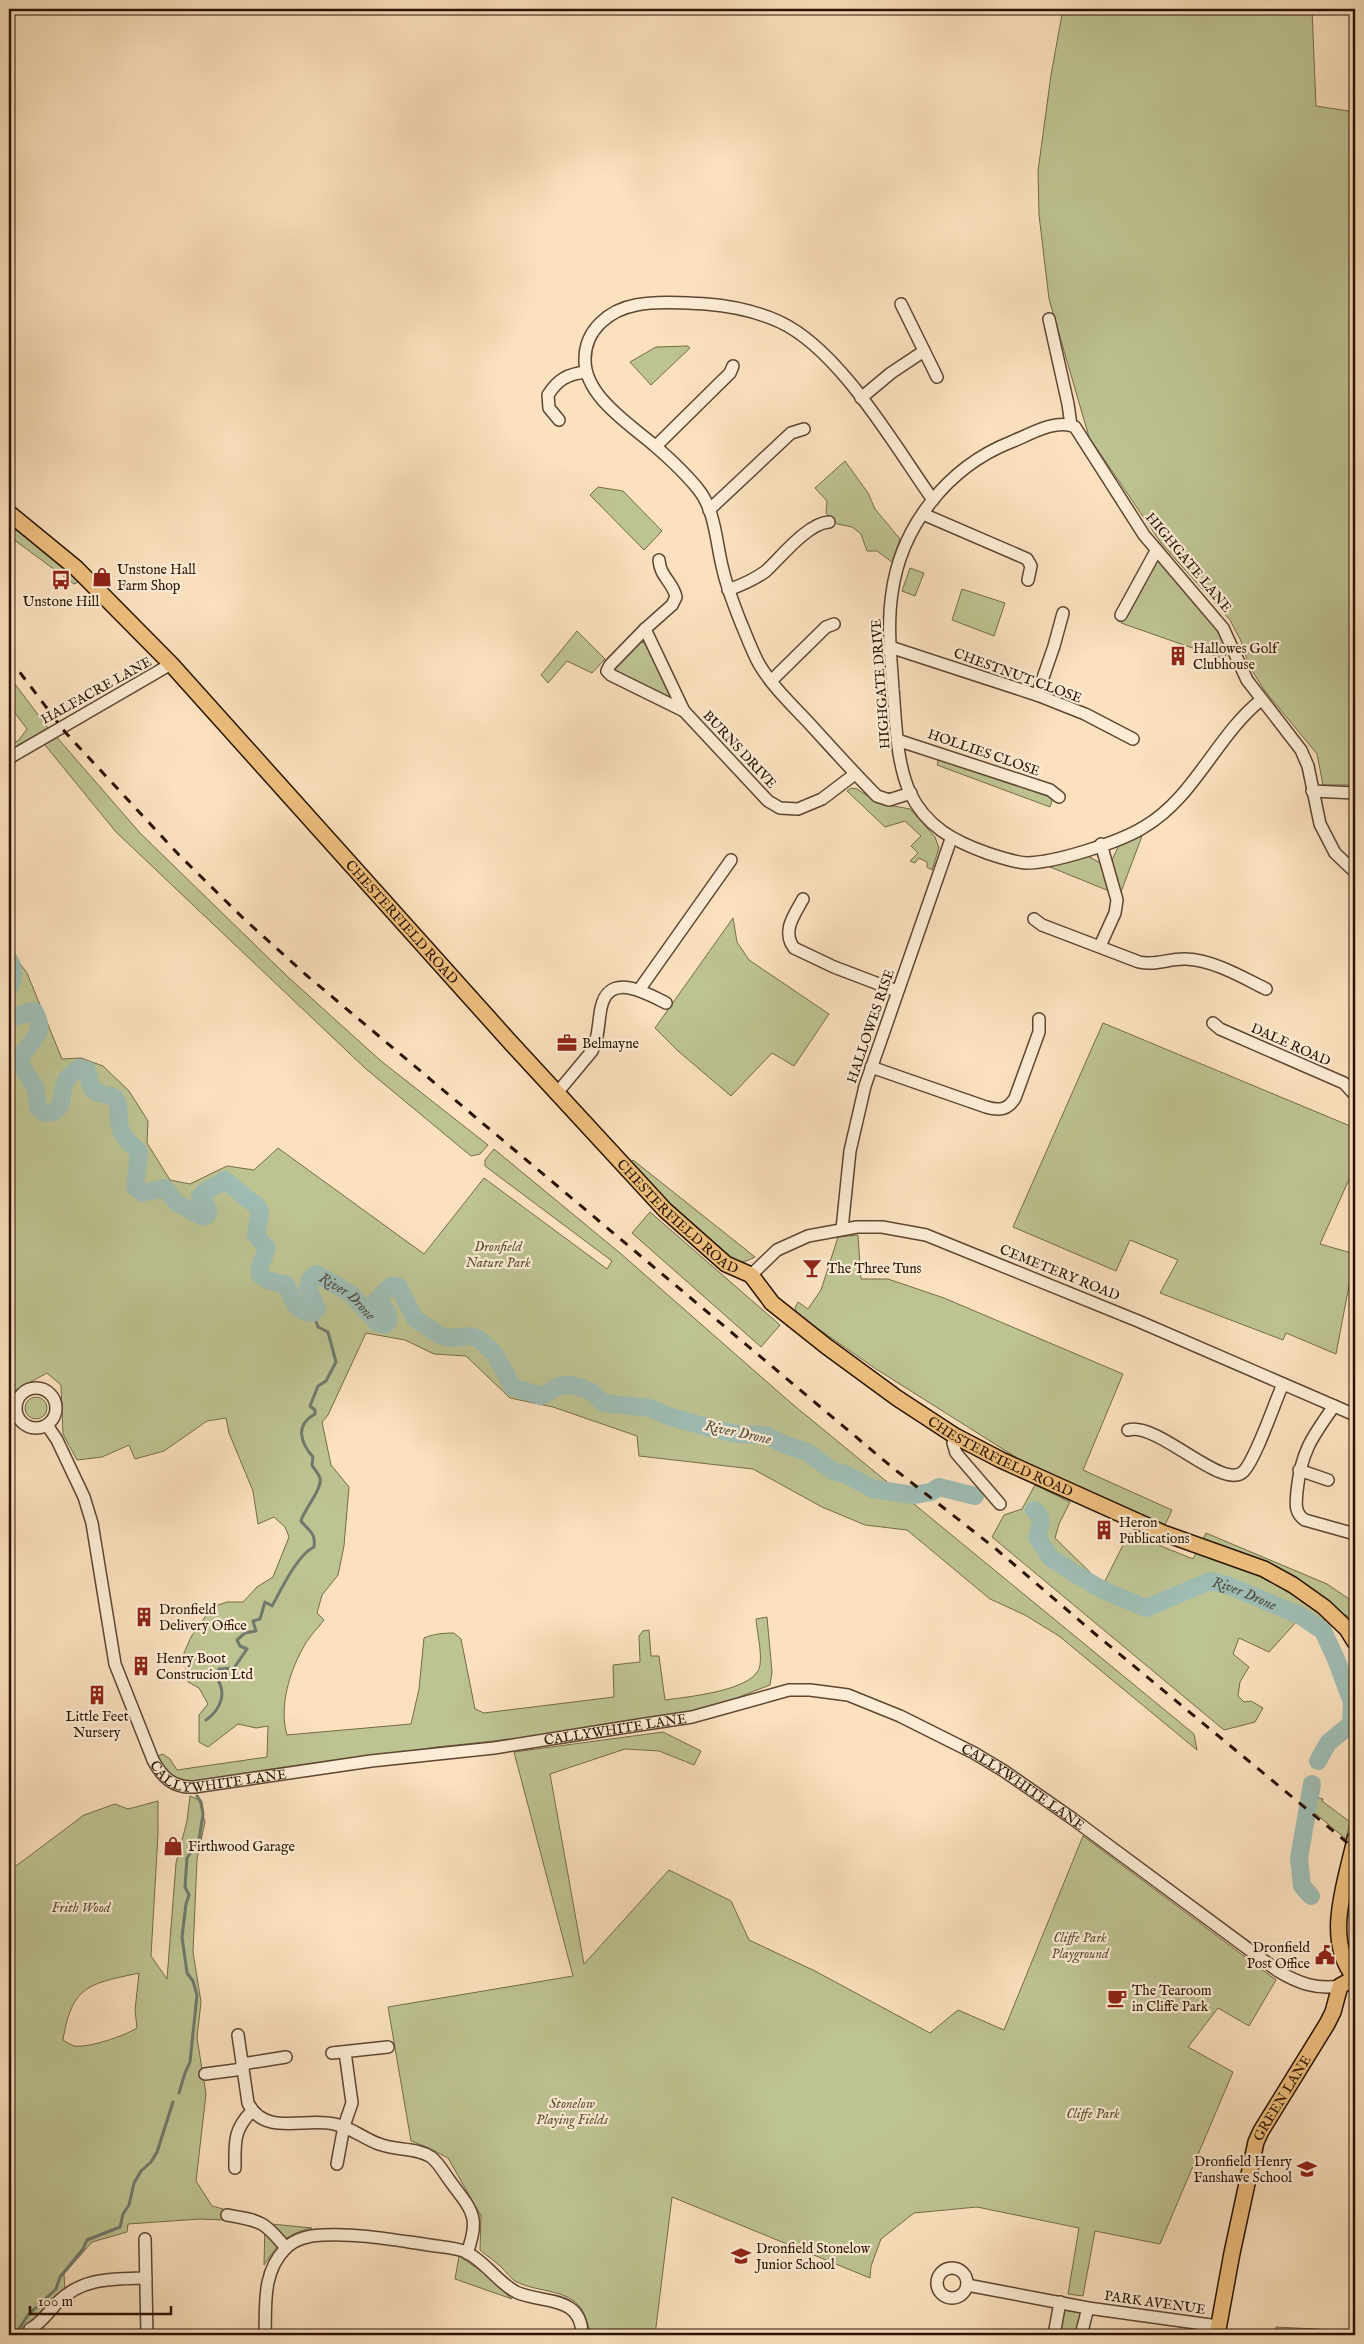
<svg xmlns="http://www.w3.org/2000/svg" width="1364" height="2344" viewBox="0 0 1364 2344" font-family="'IM FELL English',serif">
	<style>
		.green { fill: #bec392; stroke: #746b4a; fill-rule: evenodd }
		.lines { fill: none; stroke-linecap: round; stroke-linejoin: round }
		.stream { stroke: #70796c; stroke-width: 3 }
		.river { stroke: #9fbdb4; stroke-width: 18 }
		.minor-casing { stroke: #5e4630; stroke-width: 14 }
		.major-casing { stroke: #291301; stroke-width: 18 }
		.minor { stroke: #fcecd5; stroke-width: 11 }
		.major { stroke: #eec07f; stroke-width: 15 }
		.rail { stroke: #291301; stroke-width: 3; stroke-dasharray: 9 9; stroke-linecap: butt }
		.labels { text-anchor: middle; stroke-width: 4.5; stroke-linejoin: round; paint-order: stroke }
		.street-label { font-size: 14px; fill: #291301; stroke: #fcecd5 }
		.poi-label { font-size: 14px; fill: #291301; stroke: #fcecd5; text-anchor: start }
		.park-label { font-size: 14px; font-style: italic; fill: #5d5134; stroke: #fcecd5 }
		.water-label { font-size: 15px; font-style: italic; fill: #524e40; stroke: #fcecd5 }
	</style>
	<rect width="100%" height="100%" fill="#fbe1be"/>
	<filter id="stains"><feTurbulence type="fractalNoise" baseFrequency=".004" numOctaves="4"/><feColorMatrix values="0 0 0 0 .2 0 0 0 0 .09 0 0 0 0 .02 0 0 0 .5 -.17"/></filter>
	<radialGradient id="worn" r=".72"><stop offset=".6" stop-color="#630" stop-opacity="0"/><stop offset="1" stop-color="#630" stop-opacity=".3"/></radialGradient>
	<path class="green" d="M1063 9H1312L1316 106 1355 112V785H1323L1317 754 1265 691 1249 666 1241 641 1230 620 1161 543 1089 437 1049 299 1039 215 1038 171 1051 75Z
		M688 346 690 348 651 385 630 362 656 347Z
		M845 461 868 493 875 509 900 539 892 562 877 551H867L861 534 852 527 837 524 826 513 827 501 815 488Z
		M598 487 623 491 662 531 644 550 590 495Z
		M9 519 81 581 74 584 9 536Z
		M1156 558 1205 609 1218 625 1228 651 1224 659 1121 623Z
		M910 568 924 573 915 596 902 591Z
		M962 589 1005 603 994 636 952 620Z
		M577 631 605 659 592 673 567 661 548 683 541 675Z
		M640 642 645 643 649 647 674 700 615 672 614 667Z
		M9 676 48 728 18 745 17 761 9 768V743L18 741 27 729 9 705Z
		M54 734 140 833 288 977 381 1061 488 1145 480 1154 471 1156 366 1069 116 832 45 745V741Z
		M939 758 1053 798 1050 807 937 765Z
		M851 788 857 789 878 803 910 809 935 837 939 848 932 870 927 867V862L919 858 915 863 910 861 918 853 911 846 921 836 905 821 885 827 847 791Z
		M1142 836 1121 892 1109 891 1050 867 1088 856 1100 863 1112 860 1119 845Z
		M733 918 737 942 749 960 829 1014 794 1066 772 1053 731 1096 678 1051 655 1028Z
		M9 949 27 973 62 1059 81 1058 103 1066 129 1091 148 1121 147 1143 170 1180 190 1184 227 1166 254 1170 278 1148 424 1254 484 1178 607 1269 612 1261 485 1166V1160L494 1149 620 1253 791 1403 1194 1734 1197 1750 1059 1636 1025 1615 990 1599 907 1530 865 1525 822 1507 753 1469 639 1456 637 1436 553 1407 510 1398 466 1356 434 1354 405 1340 366 1333 328 1415 322 1422 331 1465 349 1487 344 1546 338 1575 322 1595 317 1613 324 1620C317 1629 308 1638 303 1648 289 1673 279 1707 287 1735L411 1724 419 1689 424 1638C433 1634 443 1633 454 1633L461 1639 475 1709 484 1713 614 1697 613 1665 640 1662 639 1636 643 1631 649 1630 651 1656H659L665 1700C685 1697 757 1691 760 1665 762 1651 757 1633 756 1619L767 1617 772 1672 770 1685 731 1700 693 1711 513 1739 437 1747 191 1783 178 1781 164 1775 156 1757 163 1754 170 1759 177 1770 267 1757 268 1726 256 1728 238 1724 208 1747 199 1742V1715L208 1704 199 1688 188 1682 184 1653 191 1637 212 1607 227 1602H243L257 1587 273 1577 289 1537 285 1527 274 1517 258 1524 253 1491 229 1433 226 1418 207 1421 164 1451 135 1459 129 1445 102 1457 77 1460 63 1434 61 1385 47 1373 14 1391 9 1396Z
		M1103 1023 1355 1128V1166L1320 1244 1355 1254 1336 1354 1286 1333 1283 1340 1160 1293 1178 1260 1130 1240 1116 1271 1013 1227Z
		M633 1160 755 1257C745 1262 741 1264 731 1259L667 1204 630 1163Z
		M650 1212 780 1325 761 1347 632 1233Z
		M858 1235 861 1279H888L944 1298 1123 1374 1083 1470 1172 1510 1164 1527 1017 1458 876 1369 797 1314 795 1308 798 1302 808 1309 821 1290 838 1237Z
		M25 1408a11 11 0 1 1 22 0a11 11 0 1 1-22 0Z
		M1035 1485 1070 1502 1059 1524 1055 1538 1103 1585 1129 1533 1193 1559 1206 1533 1327 1584 1355 1603V1609L1349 1617 1333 1608 1316 1633 1298 1620 1269 1652 1239 1638 1233 1654 1249 1667 1240 1682 1238 1696 1244 1702 1251 1701 1263 1708 1255 1722 1224 1730 992 1537 1004 1515 1022 1509Z
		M663 1732 701 1751 694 1765 659 1751 625 1749 550 1774 584 1964 669 1870 731 1901 749 1940 815 1971 930 2033 958 2010 1004 2030 1083 1836 1276 1980 1249 2026 1218 2008 1188 2047 1233 2072 1160 2244 1095 2231 1083 2296 1068 2294 1079 2228 977 2207 914 2213 881 2239 871 2266 870 2278 672 2197 655 2335H590C590 2328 587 2323 585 2316 574 2287 538 2294 515 2281 510 2278 506 2271 501 2267 495 2261 487 2256 480 2250L481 2216 448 2158 429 2148 411 2141 388 2007 573 1976 514 1752Z
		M1305 1794 1323 1799 1322 1801 1350 1822 1346 1839 1304 1804Z
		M190 1796 199 1800 205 1822 197 1859 193 1952 201 2002 197 2038 206 2094 196 2181 212 2206 223 2209 224 2220 200 2219 128 2224 127 2232 92 2242 64 2274 65 2291 31 2323 20 2329V2335H9V1874L12 1869 84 1815 115 1804 128 1809 158 1801V1834L151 1956 167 1979 176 1863 187 1821ZM139 1973 135 2010 137 2028C124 2036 89 2048 74 2046 71 2045 66 2042 63 2040 72 1985 89 1984 139 1973Z
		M265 2224H271L312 2228C286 2234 279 2243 264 2265Z
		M459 2256 481 2271 512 2299 455 2279Z
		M1062 2310 1083 2313 1078 2335H1058Z
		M1276 2327 1355 2331V2335H1276Z"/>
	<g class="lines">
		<path class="stream" d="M206 1720C222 1709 228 1690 214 1675L219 1669 234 1668 247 1649 240 1646 237 1640 245 1633 256 1631 253 1621 260 1619 265 1602 272 1606C281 1590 297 1555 314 1547 316 1533 309 1531 301 1521 303 1511 323 1488 320 1478 319 1474 314 1469 312 1465L313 1457C300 1442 295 1425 315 1414V1410L310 1406 318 1386 326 1381 336 1362 328 1332 318 1327 313 1313
			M179 2093 185 2073 190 2062 197 1995 193 1981 187 1973 182 1937 186 1904 189 1895 185 1887 187 1858 199 1840 203 1814 201 1802 197 1796
			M15 2335 28 2315 56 2289 60 2277 83 2249 87 2240 120 2227 123 2214 129 2205 134 2183 141 2171 151 2162 157 2152 173 2102"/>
		<g class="river">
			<path d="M9 960C16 969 13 979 9 988"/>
			<path id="s1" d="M9 1018C17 1018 25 1012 34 1011 51 1039 23 1039 20 1064L36 1089 38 1108 45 1113 53 1112 60 1106C65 1085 60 1082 79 1068L87 1070C90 1076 88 1087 95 1091 101 1096 111 1093 116 1100 121 1107 117 1119 120 1127 122 1137 132 1145 139 1152L135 1187 142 1193 165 1188 177 1203 203 1217 207 1215 208 1209 200 1197 203 1193 225 1180 246 1198 256 1205 260 1212 256 1235 267 1248 259 1269 260 1275 267 1280 286 1285C293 1299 294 1312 313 1313L317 1309 308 1288 311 1278 317 1274 351 1294 378 1323 385 1325 389 1321 387 1312 377 1300 391 1286H398L415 1319 439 1335 450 1338 470 1336 479 1339 494 1353 513 1387 541 1396 559 1386 570 1385 582 1388 592 1392 603 1403 650 1408 668 1416 710 1428 738 1434 765 1435 783 1444 807 1452 833 1471 845 1474 873 1489 913 1495 931 1492 939 1487 975 1496"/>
			<path id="s2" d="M1034 1510C1045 1517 1040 1526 1037 1537L1051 1558 1077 1575 1103 1590 1146 1608 1210 1581 1227 1585 1301 1616 1323 1631 1336 1659 1352 1702 1351 1724 1328 1743 1318 1761"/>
			<path d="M1311 1896 1302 1886 1299 1858 1312 1784"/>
			<path d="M1352 1910 1355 1912"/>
		</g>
		<defs>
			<g id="minor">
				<path d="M901 304 937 377"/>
				<path d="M1049 319 1068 404 1071 425"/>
				<path d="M861 398 891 373 924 351"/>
				<path d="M559 420 549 408 548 395C558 379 568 374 586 372"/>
				<path d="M656 446 730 373 733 366"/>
				<path d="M709 510 791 433 804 429"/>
				<path d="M923 514 1027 559 1031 566 1028 580"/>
				<path d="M659 560C660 577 673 582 676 597L672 605 645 629 684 711 768 801 780 808 798 809 822 799 855 774"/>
				<path d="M728 590C742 585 754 580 766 571 781 557 808 523 829 522"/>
				<path d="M1121 615 1156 551"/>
				<path d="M645 629 610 665 607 671 611 675 684 711"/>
				<path d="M890 647 1037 695 1085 714 1133 739"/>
				<path d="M771 681 826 627 834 624"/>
				<path d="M1037 695 1054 646 1063 613"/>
				<path d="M1261 700C1216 736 1195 797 1144 827 1120 842 1055 863 1026 863 1013 862 999 857 987 853 953 841 926 826 910 793 896 761 896 723 893 689 891 657 887 625 892 593 901 526 948 467 1011 442 1029 435 1056 418 1075 427L1144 535 1223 628 1247 680 1301 750 1308 766 1320 824 1335 853 1355 872"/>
				<path d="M897 740 1050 790 1059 797"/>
				<path d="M9 758 171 664"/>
				<path d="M1312 791 1355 793"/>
				<path d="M911 793 889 800 877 796C853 772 831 747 808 722 791 704 772 686 759 664 752 651 747 637 741 623 734 605 727 588 723 570 716 544 716 511 698 489 686 474 670 459 655 446 631 425 584 396 585 359 585 330 609 310 636 305 659 301 683 303 706 304 732 306 756 311 780 322 840 350 894 445 933 500"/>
				<path d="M803 899C795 914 781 931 794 948L834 967 897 991"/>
				<path d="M1034 919 1042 925 1139 962C1156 966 1170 958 1186 959 1213 960 1242 977 1266 989"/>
				<path d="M1100 946 1115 913 1117 900 1101 844"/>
				<path d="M639 990 731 860"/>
				<path d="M1213 1023 1220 1029 1344 1083 1355 1095"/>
				<path d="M871 1067 986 1107C999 1111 1008 1110 1015 1098L1039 1032V1019"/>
				<path d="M557 1093 592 1051C599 1038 598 1023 601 1008 609 971 646 993 666 1003"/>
				<path d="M842 1229 850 1151 865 1086 951 839"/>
				<path d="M751 1275 777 1250 808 1236 857 1227H882L926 1235 1138 1321 1355 1415"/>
				<circle cx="36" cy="1408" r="20"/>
				<path d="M1334 1406C1312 1437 1301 1452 1297 1491 1296 1503 1294 1513 1305 1520L1355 1534"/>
				<path id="s3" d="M47 1425 57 1440 84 1497 92 1523 115 1664 153 1760C162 1777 173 1788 194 1787L371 1761 494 1748 639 1725 692 1717 789 1690H810L848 1695 900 1716 974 1753 1004 1771 1073 1819 1278 1971C1298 1983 1317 1990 1340 1986"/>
				<path d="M1128 1430C1158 1421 1224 1493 1244 1471 1257 1456 1274 1404 1283 1384"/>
				<path d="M955 1436 953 1443 956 1453 1000 1504"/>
				<path d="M1299 1470 1328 1480"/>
				<path d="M238 2035 248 2103C265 2137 305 2117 334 2124 351 2127 364 2139 379 2144 396 2151 416 2147 431 2157 439 2163 444 2173 450 2181 471 2210 481 2215 467 2253"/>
				<path d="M332 2053 388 2047"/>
				<path d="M242 2064 286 2057"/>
				<path d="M205 2074 243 2069"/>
				<path d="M337 2164 344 2126 352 2103 345 2052"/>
				<path d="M235 2168C235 2143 233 2130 252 2111"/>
				<path d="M227 2215C261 2221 264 2221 286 2248"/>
				<path d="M145 2239 147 2335"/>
				<circle cx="952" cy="2283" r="15"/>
				<path d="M967 2285 1088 2308 1218 2326"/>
				<path d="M30 2329C42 2323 49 2311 58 2302 83 2277 114 2279 146 2278"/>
				<path d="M265 2335C266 2305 262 2273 285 2249 294 2239 310 2235 323 2235 358 2233 394 2240 429 2245 441 2247 455 2247 466 2252 486 2262 497 2282 516 2292 541 2304 582 2294 582 2335"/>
				<path d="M1054 2335 1060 2302"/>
				<path d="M1081 2335 1088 2308"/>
			</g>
			<g id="major">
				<path id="s4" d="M9 513 76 568 171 664 511 1043 665 1210 726 1264 751 1275 772 1303 826 1346 897 1398 955 1436 1001 1460 1163 1533 1264 1569 1293 1585 1324 1607 1347 1629 1355 1642"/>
				<path d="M1355 1839C1346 1882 1323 1940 1355 1978"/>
				<path id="s5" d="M1217 2335 1232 2253 1256 2142 1261 2131 1327 2024 1333 2012 1340 1986 1355 1978"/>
			</g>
		</defs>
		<use href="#minor" class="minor-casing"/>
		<use href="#major" class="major-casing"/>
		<use href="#minor" class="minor"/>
		<use href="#major" class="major"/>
		<path class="rail" d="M9 658 65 732 179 855 243 918 305 974 893 1468 996 1549 1094 1633 1355 1849"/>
	</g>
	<defs>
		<symbol id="shop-bare" viewBox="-9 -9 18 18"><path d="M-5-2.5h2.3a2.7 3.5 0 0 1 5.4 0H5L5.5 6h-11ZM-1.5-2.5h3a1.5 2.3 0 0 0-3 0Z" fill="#8f2418" stroke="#fcecd5" stroke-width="2.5" paint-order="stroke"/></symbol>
		<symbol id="bus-bare" viewBox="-9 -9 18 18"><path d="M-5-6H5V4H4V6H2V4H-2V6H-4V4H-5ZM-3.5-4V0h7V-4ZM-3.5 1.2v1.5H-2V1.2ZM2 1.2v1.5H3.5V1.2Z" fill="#8f2418" stroke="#fcecd5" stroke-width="2.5" paint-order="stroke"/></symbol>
		<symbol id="building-bare" viewBox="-9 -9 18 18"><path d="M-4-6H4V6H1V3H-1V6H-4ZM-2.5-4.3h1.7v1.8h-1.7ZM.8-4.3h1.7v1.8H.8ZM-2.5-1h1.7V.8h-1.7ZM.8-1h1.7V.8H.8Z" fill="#8f2418" stroke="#fcecd5" stroke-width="2.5" paint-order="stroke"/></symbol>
		<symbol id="office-bare" viewBox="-9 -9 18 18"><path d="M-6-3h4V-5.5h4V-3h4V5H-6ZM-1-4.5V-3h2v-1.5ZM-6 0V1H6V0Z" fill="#8f2418" stroke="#fcecd5" stroke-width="2.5" paint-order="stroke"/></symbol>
		<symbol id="bar-bare" viewBox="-9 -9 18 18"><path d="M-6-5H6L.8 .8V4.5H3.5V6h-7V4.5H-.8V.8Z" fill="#8f2418" stroke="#fcecd5" stroke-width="2.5" paint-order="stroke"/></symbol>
		<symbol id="civic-bare" viewBox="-9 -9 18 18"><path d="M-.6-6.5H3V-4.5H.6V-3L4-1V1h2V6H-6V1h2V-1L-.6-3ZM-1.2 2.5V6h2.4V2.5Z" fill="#8f2418" stroke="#fcecd5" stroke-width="2.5" paint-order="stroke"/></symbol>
		<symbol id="cafe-bare" viewBox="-9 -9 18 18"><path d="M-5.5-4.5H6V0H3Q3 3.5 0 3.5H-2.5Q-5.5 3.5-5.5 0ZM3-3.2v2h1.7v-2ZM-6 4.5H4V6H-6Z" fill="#8f2418" stroke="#fcecd5" stroke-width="2.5" paint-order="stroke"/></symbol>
		<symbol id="school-bare" viewBox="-9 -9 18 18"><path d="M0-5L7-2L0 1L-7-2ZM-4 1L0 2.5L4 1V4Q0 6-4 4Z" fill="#8f2418" stroke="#fcecd5" stroke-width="2.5" paint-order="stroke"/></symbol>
	</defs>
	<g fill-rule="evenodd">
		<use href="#shop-bare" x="88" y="563" width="28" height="28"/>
		<use href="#bus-bare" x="47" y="566" width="28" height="28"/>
		<use href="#building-bare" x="1164" y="642" width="28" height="28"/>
		<use href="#office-bare" x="553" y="1029" width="28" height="28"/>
		<use href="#bar-bare" x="798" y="1254" width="28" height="28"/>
		<use href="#building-bare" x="1090" y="1516" width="28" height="28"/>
		<use href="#building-bare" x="130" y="1603" width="28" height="28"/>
		<use href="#building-bare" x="127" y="1652" width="28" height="28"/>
		<use href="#building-bare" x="83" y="1681" width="28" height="28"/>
		<use href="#shop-bare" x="159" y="1832" width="28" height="28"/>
		<use href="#civic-bare" x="1311" y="1941" width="28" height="28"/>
		<use href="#cafe-bare" x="1103" y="1984" width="28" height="28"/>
		<use href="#school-bare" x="1293" y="2155" width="28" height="28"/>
		<use href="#school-bare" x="727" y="2242" width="28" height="28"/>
	</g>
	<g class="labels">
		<g class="street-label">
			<text transform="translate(1189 562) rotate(50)" y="5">HIGHGATE LANE</text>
			<text transform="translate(1018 675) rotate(20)" y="5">CHESTNUT CLOSE</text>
			<text transform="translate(880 684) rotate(-94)" y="5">HIGHGATE DRIVE</text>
			<text transform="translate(96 690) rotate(-29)" y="5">HALFACRE LANE</text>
			<text transform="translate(740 749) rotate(47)" y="5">BURNS DRIVE</text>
			<text transform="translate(984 752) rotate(19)" y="5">HOLLIES CLOSE</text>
			<text dy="5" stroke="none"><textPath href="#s4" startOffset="568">CHESTERFIELD ROAD</textPath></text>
			<text transform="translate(870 1026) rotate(-71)" y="5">HALLOWES RISE</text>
			<text transform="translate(1291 1044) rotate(24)" y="5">DALE ROAD</text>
			<text dy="5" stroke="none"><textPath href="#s4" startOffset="972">CHESTERFIELD ROAD</textPath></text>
			<text transform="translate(1060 1272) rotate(22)" y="5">CEMETERY ROAD</text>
			<text dy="5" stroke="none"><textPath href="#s4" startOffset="1378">CHESTERFIELD ROAD</textPath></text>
			<text dy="5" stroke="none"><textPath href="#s3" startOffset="832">CALLYWHITE LANE</textPath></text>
			<text dy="5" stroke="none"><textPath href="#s3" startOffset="428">CALLYWHITE LANE</textPath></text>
			<text dy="5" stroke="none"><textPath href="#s3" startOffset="1268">CALLYWHITE LANE</textPath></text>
			<text dy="5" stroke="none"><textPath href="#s5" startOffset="248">GREEN LANE</textPath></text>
			<text transform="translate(1155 2302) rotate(8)" y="5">PARK AVENUE</text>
		</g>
		<g class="poi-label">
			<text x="117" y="574">Unstone Hall<tspan x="117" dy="16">Farm Shop</tspan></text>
			<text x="61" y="606" text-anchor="middle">Unstone Hill</text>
			<text x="1193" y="653">Hallowes Golf<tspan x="1193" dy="16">Clubhouse</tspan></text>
			<text x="582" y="1048">Belmayne</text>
			<text x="827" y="1273">The Three Tuns</text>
			<text x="1119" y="1527">Heron<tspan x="1119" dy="16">Publications</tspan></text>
			<text x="159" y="1614">Dronfield<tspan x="159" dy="16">Delivery Office</tspan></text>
			<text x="156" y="1663">Henry Boot<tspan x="156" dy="16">Construcion Ltd</tspan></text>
			<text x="97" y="1721" text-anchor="middle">Little Feet<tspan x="97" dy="16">Nursery</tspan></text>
			<text x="188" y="1851">Firthwood Garage</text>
			<text x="1310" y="1952" text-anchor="end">Dronfield<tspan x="1310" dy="16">Post Office</tspan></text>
			<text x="1132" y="1995">The Tearoom<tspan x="1132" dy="16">in Cliffe Park</tspan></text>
			<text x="1292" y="2166" text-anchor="end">Dronfield Henry<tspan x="1292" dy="16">Fanshawe School</tspan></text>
			<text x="756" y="2253">Dronfield Stonelow<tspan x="756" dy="16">Junior School</tspan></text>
		</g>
		<g class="park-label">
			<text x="498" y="1251">Dronfield<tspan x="498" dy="16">Nature Park</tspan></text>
			<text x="81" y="1912">Frith Wood</text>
			<text x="1080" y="1942">Cliffe Park<tspan x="1080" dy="16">Playground</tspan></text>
			<text x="572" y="2108">Stonelow<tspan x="572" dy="16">Playing Fields</tspan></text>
			<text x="1093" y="2118">Cliffe Park</text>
		</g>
		<g class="water-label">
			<text dy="5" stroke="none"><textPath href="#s1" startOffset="762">River Drone</textPath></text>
			<text transform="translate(738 1432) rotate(12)" y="5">River Drone</text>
			<text dy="5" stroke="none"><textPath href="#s2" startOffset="269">River Drone</textPath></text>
		</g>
	</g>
	<rect width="1364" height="2344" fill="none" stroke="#fbe1be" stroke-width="30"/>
	<rect x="10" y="10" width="1344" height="2324" fill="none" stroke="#291301" stroke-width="2.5"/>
	<rect x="15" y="15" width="1334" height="2314" fill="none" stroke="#291301"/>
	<path d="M30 2306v8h141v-8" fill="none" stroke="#291301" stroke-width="2.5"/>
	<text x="38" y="2306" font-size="15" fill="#291301" stroke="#fcecd5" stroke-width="4" paint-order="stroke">100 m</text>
	<rect width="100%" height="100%" filter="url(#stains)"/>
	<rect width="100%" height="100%" fill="url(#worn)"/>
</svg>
